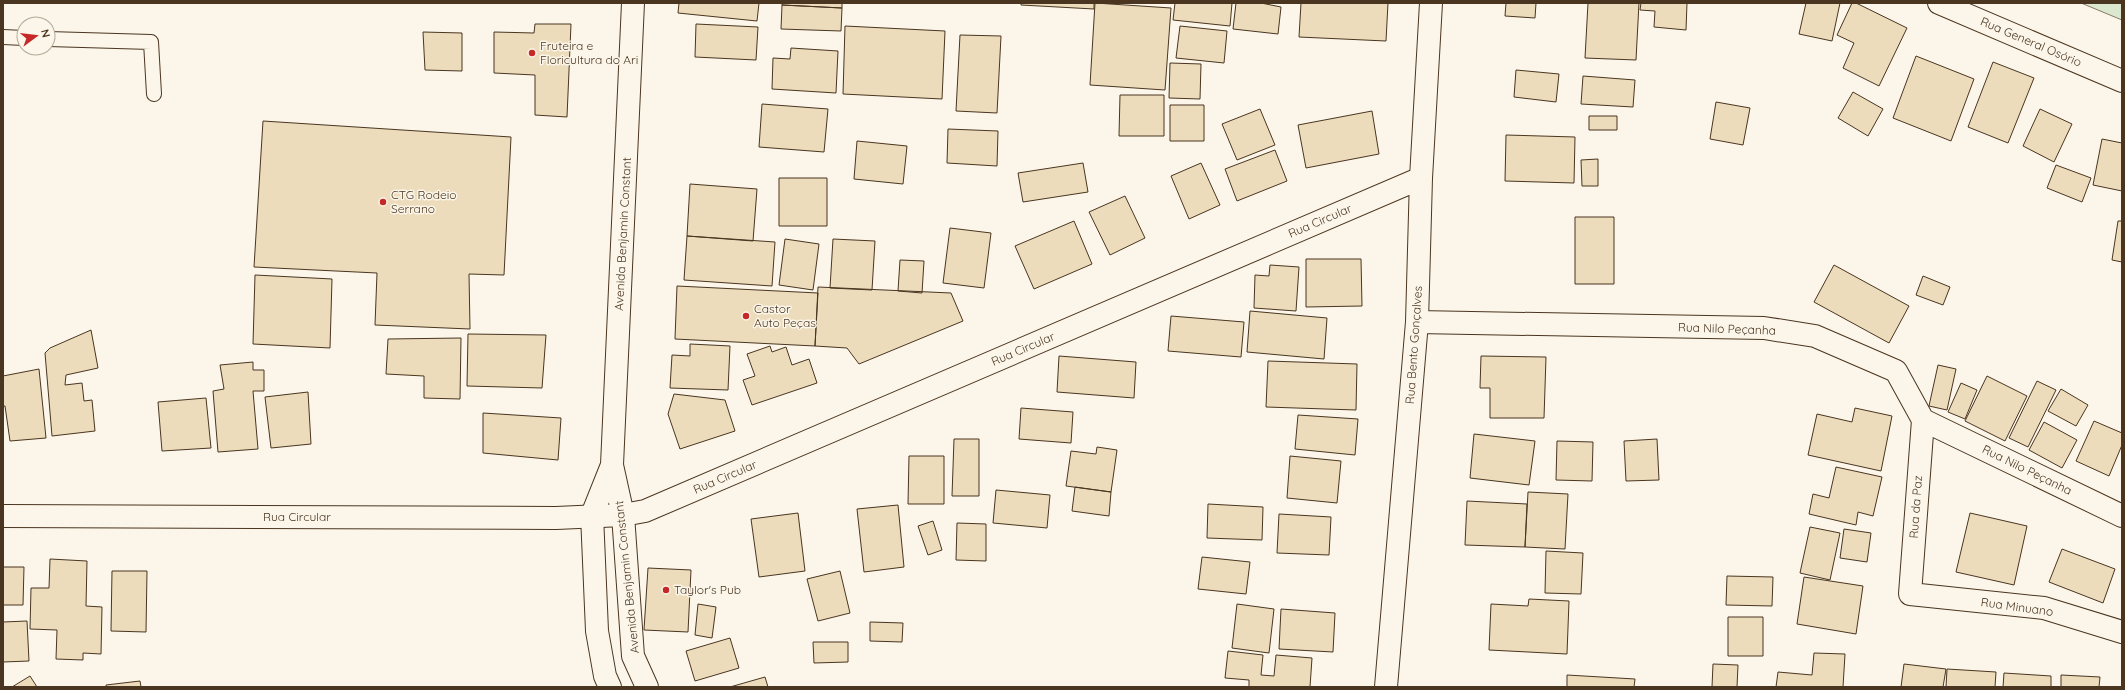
<svg xmlns="http://www.w3.org/2000/svg" width="2125" height="690" viewBox="0 0 2125 690" font-family="Quicksand,sans-serif">
	<style>
		.green { fill: #dce7d0; stroke: #887966 }
		.building { fill: #ecdcbc; stroke: #4a3520 }
		.lines { fill: none; stroke-linecap: round; stroke-linejoin: round }
		.service-casing { stroke: #4a3520; stroke-width: 16 }
		.minor-casing { stroke: #4a3520; stroke-width: 24 }
		.tertiary-casing { stroke: #4a3520; stroke-width: 24 }
		.secondary-casing { stroke: #4a3520; stroke-width: 24 }
		.service { stroke: #fbf6e9; stroke-width: 14 }
		.minor { stroke: #fbf6e9; stroke-width: 22 }
		.tertiary { stroke: #fbf6e9; stroke-width: 22 }
		.secondary { stroke: #fbf6e9; stroke-width: 22 }
		.poi-dot { fill: #c62828; stroke: #fbf6e9; stroke-width: 1.5 }
		.labels { text-anchor: middle; stroke-width: 3; stroke-linejoin: round; paint-order: stroke }
		.street-label { font-size: 12px; fill: #4a3520; stroke: #fbf6e9 }
		.poi-label { font-size: 12px; fill: #4a3520; stroke: #fbf6e9; text-anchor: start }
	</style>
	<rect width="100%" height="100%" fill="#fbf6e9"/>
	<path class="green" d="M2081 3H2122V20Z"/>
	<path class="building" d="M679 3H759L757 21 678 13Z
		M782 3H842V8L782 5Z
		M1021 3H1094V9L1021 5Z
		M1095 3 1171 8 1165 90 1090 85Z
		M1175 3H1232L1230 26 1173 20Z
		M1236 3H1261L1281 7 1278 34 1233 29Z
		M1301 3H1388L1386 41 1299 37Z
		M1506 3H1536L1535 18 1505 16Z
		M1588 3H1639L1636 60 1585 58Z
		M1641 3H1687L1686 30 1654 27 1655 11 1640 10Z
		M1806 3H1840L1832 41 1799 34Z
		M1852 3H1856L1907 28 1879 86 1843 68 1854 43 1837 35Z
		M782 5 842 8 841 31 781 29Z
		M535 24H571L567 117 535 115V75L494 73V32L534 33Z
		M696 24 758 27 756 60 695 57Z
		M845 26 945 31 942 99 843 94Z
		M1180 26 1227 31 1224 63 1176 58Z
		M423 32 462 33V71L425 70Z
		M960 35 1001 36 997 113 956 111Z
		M791 48 838 51 836 93 772 89 773 58 790 59Z
		M1916 56 1974 79 1951 141 1893 118Z
		M1993 62 2034 78 2008 143 1968 127Z
		M1170 63 1201 64 1200 99 1169 98Z
		M1516 70 1559 74 1556 102 1514 97Z
		M1583 76 1635 80 1633 107 1581 104Z
		M1853 92 1883 109 1868 136 1838 118Z
		M1120 95H1164V136H1119Z
		M1716 102 1750 108 1743 145 1710 139Z
		M762 104 828 109 824 152 759 147Z
		M1170 105H1204V141H1170Z
		M1260 109 1275 145 1237 160 1222 124Z
		M2040 109 2072 124 2054 162 2023 146Z
		M1372 111 1379 154 1306 168 1298 125Z
		M1589 116H1617V130H1589Z
		M263 121 511 137 504 275 469 274 470 329 375 325 377 273 254 267Z
		M948 129 998 131 997 166 947 163Z
		M1506 135 1575 137 1574 183 1505 181Z
		M2102 139 2122 143V191L2093 185Z
		M857 141 907 146 903 184 854 179Z
		M1275 150 1287 181 1237 201 1225 169Z
		M1598 159V186H1582L1581 160Z
		M1083 163 1088 192 1023 202 1018 173Z
		M1201 163 1220 205 1189 219 1171 176Z
		M2056 165 2091 178 2082 202 2047 188Z
		M779 178H827V226H779Z
		M690 184 757 189 753 241 687 236Z
		M1125 196 1145 238 1110 255 1089 212Z
		M1575 217H1614V284H1575Z
		M1074 221 1092 264 1034 289 1015 246Z
		M2118 221H2122V262L2112 260Z
		M950 228 991 233 984 288 943 283Z
		M687 236 775 242 772 286 684 280Z
		M785 239 819 244 813 290 779 285Z
		M833 239 875 241 872 290 830 288Z
		M1306 259H1361L1362 306 1306 307Z
		M900 260 924 261 922 293 898 291Z
		M1270 265 1299 267 1296 311 1254 308 1255 275 1269 276Z
		M1834 265 1909 306 1889 343 1814 302Z
		M255 275 332 279 330 348 253 344Z
		M1923 276 1950 287 1943 305 1916 295Z
		M677 286 818 293 815 346 675 339Z
		M818 287 951 293 963 321 859 364 847 348 815 346Z
		M1250 311 1327 318 1324 359 1247 352Z
		M1171 316 1244 322 1241 357 1168 351Z
		M91 330 98 368 66 375 65 385 82 383 84 401 92 400 95 431 52 436 45 353 50 348Z
		M468 334 546 335 542 388 467 386Z
		M461 338 460 399 424 398V376L386 374 388 339Z
		M690 344 730 346 728 390 670 388 672 355 690 356Z
		M770 346 772 352 786 347 792 365 809 359 817 383 752 405 743 380 755 376 747 354Z
		M1059 356 1136 362 1134 398 1057 392Z
		M1481 356 1546 357 1544 418H1490V388H1480Z
		M1268 361 1357 364 1356 410 1266 407Z
		M253 362V370H264V391H253L258 449 218 452 213 391 224 389 220 365Z
		M1938 365 1956 369 1947 410 1929 406Z
		M39 369 46 438 10 441 5 406H3V376Z
		M1987 376 2027 396 2005 441 1965 421Z
		M2037 381 2056 390 2028 447 2009 438Z
		M1961 383 1977 390 1965 419 1948 412Z
		M2061 389 2088 405 2076 426 2048 411Z
		M308 392 311 444 271 448 265 397Z
		M674 394 725 400 735 431 680 449 668 414Z
		M206 398 211 448 162 451 158 402Z
		M1021 408 1073 412 1071 443 1019 439Z
		M1855 408 1892 416 1881 471 1808 455 1817 414 1852 422Z
		M483 413 561 418 558 460 483 453Z
		M1298 415 1358 419 1355 455 1295 449Z
		M2094 421 2122 433V445L2109 476 2076 461Z
		M2044 422 2077 440 2062 468 2029 450Z
		M1474 434 1535 441 1529 485 1470 478Z
		M954 439H979V496H952Z
		M1657 439 1659 480 1626 481 1624 441Z
		M1557 441 1593 442 1592 481 1556 480Z
		M1097 447 1117 450 1111 492 1066 486 1071 451 1096 454Z
		M909 456H944V504H908Z
		M1290 456 1341 461 1337 503 1287 498Z
		M1836 467 1882 477 1873 516 1858 512 1856 525 1809 514 1813 494 1829 498Z
		M1075 487 1111 492 1109 516 1072 511Z
		M996 490 1050 495 1047 528 993 523Z
		M1528 492 1568 494 1565 549 1525 547Z
		M1467 501 1527 504 1525 547 1465 545Z
		M1208 504 1263 507 1262 540 1207 538Z
		M898 505 904 567 864 572 857 509Z
		M798 513 805 571 759 577 751 519Z
		M1970 513 2027 526 2014 585 1956 572Z
		M1279 514 1331 517 1329 555 1277 553Z
		M933 521 942 550 928 555 918 526Z
		M957 523 986 524V561L956 560Z
		M1810 527 1840 533 1830 580 1800 573Z
		M1844 529 1871 533 1867 562 1840 558Z
		M2062 549 2115 569 2103 603 2049 582Z
		M1546 551 1583 553 1581 594 1545 593Z
		M1202 557 1250 562 1246 594 1198 589Z
		M50 559 87 561 86 606 102 607 101 654 83 653V660L56 659 57 630 30 629 31 588H49Z
		M3 567H24L23 605H3Z
		M648 568 691 570 688 632 644 630Z
		M112 571H147L146 632 111 631Z
		M840 571 850 613 818 621 807 579Z
		M1727 576 1773 577 1772 606 1726 605Z
		M1804 577 1863 586 1856 634 1797 624Z
		M1529 599 1569 601 1567 654 1489 650 1491 604 1528 606Z
		M698 604 716 607 712 638 695 635Z
		M1237 604 1274 609 1269 653 1232 648Z
		M1281 609 1335 613 1333 652 1279 649Z
		M1728 617H1763V656H1728Z
		M27 621 29 661 3 662V622Z
		M870 622 903 623 902 642 870 641Z
		M730 638 739 668 695 681 686 651Z
		M813 642H848V662L814 663Z
		M1228 651 1263 655 1261 675 1274 676 1276 655 1312 658 1310 687H1249V680L1225 678Z
		M1814 653 1845 654 1843 687H1776L1778 672 1812 675Z
		M1713 664 1738 665 1737 687H1712Z
		M1904 664 1946 669 1943 687H1901Z
		M1947 669 1996 672 1995 687H1946Z
		M2004 673 2051 676V687H2003Z
		M1567 675 1635 679 1634 687H1567Z
		M2061 675 2100 677 2099 687H2061Z
		M30 676 37 687H12Z
		M765 677 768 687H730Z
		M140 681 141 687H106V685Z"/>
	<g class="lines">
		<defs>
			<path id="service" d="M3 37 24 38
				M48 39 151 42 154 94"/>
			<path id="minor" d="M1417 322 1764 328 1815 336 1896 371 1923 420 2122 516
				M1923 420 1910 594 2044 608 2122 632
				M3 516 556 518 623 515 645 511 1421 178
				M1386 687 1417 322 1421 178 1431 3"/>
			<path id="tertiary" d="M1939 3 2122 81"/>
			<path id="secondary" d="M633 3 612 465 623 515 633 656 647 687
				M610 687 605 676 597 631 592 515 612 465"/>
		</defs>
		<use href="#service" class="service-casing"/>
		<use href="#minor" class="minor-casing"/>
		<use href="#tertiary" class="tertiary-casing"/>
		<use href="#secondary" class="secondary-casing"/>
		<use href="#service" class="service"/>
		<use href="#minor" class="minor"/>
		<use href="#tertiary" class="tertiary"/>
		<use href="#secondary" class="secondary"/>
	</g>
	<g class="poi-dot">
		<circle cx="532" cy="53" r="4"/>
		<circle cx="383" cy="202" r="4"/>
		<circle cx="746" cy="316" r="4"/>
		<circle cx="666" cy="590" r="4"/>
	</g>
	<g class="labels">
		<g class="street-label">
			<text transform="translate(2031 42) rotate(23)" y="4">Rua General Osório</text>
			<text transform="translate(1320 221) rotate(-23)" y="4">Rua Circular</text>
			<text transform="translate(623 234) rotate(-87)" y="4">Avenida Benjamin Constant</text>
			<text transform="translate(1727 329) rotate(2)" y="4">Rua Nilo Peçanha</text>
			<text transform="translate(1414 345) rotate(-86)" y="4">Rua Bento Gonçalves</text>
			<text transform="translate(1023 349) rotate(-23)" y="4">Rua Circular</text>
			<text transform="translate(2027 470) rotate(26)" y="4">Rua Nilo Peçanha</text>
			<text transform="translate(725 477) rotate(-23)" y="4">Rua Circular</text>
			<text transform="translate(1916 507) rotate(-86)" y="4">Rua da Paz</text>
			<text x="297" y="521">Rua Circular</text>
			<text transform="translate(627 577) rotate(-96)" y="4">Avenida Benjamin Constant</text>
			<text transform="translate(2017 607) rotate(8)" y="4">Rua Minuano</text>
		</g>
		<g class="poi-label">
			<text x="540" y="50">Fruteira e<tspan x="540" dy="14">Floricultura do Ari</tspan></text>
			<text x="391" y="199">CTG Rodeio<tspan x="391" dy="14">Serrano</tspan></text>
			<text x="754" y="313">Castor<tspan x="754" dy="14">Auto Peças</tspan></text>
			<text x="674" y="594">Taylor's Pub</text>
		</g>
	</g>
	<rect width="2125" height="690" fill="none" stroke="#4a3520" stroke-width="8"/>
	<g transform="translate(36 36) rotate(75)"><circle r="19" fill="#fbf6e9" stroke="#b4a999"/>
	<path d="M0-3L7 15L0 10L-7 15Z" fill="#c62828"/>
	<text y="-6" font-size="11" font-weight="bold" text-anchor="middle" fill="#4a3520">N</text>
	</g>
</svg>
